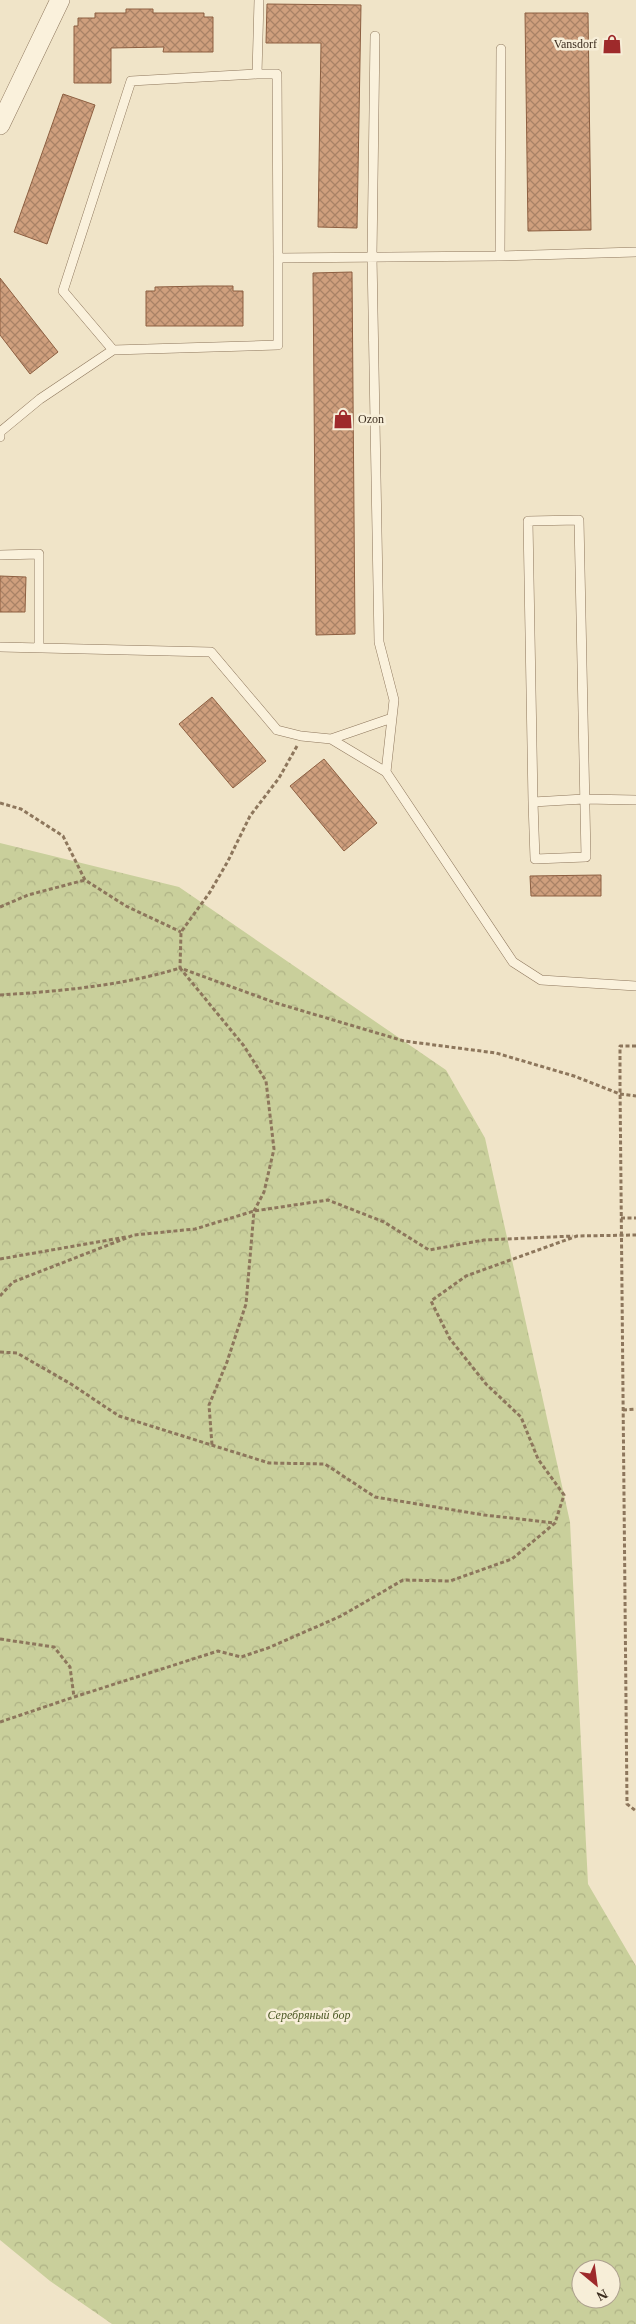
<svg xmlns="http://www.w3.org/2000/svg" width="636" height="2324" viewBox="0 0 636 2324" font-family="Georgia,serif">
	<style>
		.forest { fill: url(#forest-crowns); fill-rule: evenodd }
		.building { fill: url(#building-cross-hatch); stroke: #8d5f41 }
		.lines { fill: none; stroke-linecap: round; stroke-linejoin: round }
		.lane-casing { stroke: #8d765c; stroke-width: 10 }
		.street-casing { stroke: #8d765c; stroke-width: 20 }
		.path { stroke: #8d765c; stroke-width: 3; stroke-dasharray: 4 2.5; stroke-linecap: butt }
		.lane { stroke: #faf1dc; stroke-width: 9 }
		.street { stroke: #faf1dc; stroke-width: 19 }
		.labels { text-anchor: middle; stroke-width: 5; stroke-linejoin: round; paint-order: stroke }
		.poi-label { font-size: 12px; fill: #3d2e20; stroke: #f7eed8; text-anchor: end }
		.park-label { font-size: 12px; font-style: italic; fill: #4d5a26; stroke: #f7eed8 }
	</style>
	<defs>
		<pattern id="forest-crowns" width="20" height="18" patternUnits="userSpaceOnUse" patternTransform="scale(1.25)"><rect width="20" height="18" fill="#c9cf9b"/><path d="M2 6a3 3 0 1 1 6 0M12 15a3 3 0 1 1 6 0" fill="none" stroke="#aeb285"/></pattern>
		<pattern id="building-cross-hatch" width="8" height="8" patternUnits="userSpaceOnUse" patternTransform="scale(1.25)"><rect width="8" height="8" fill="#cf9f7d"/><path d="M0 0l8 8M0 8l8-8" fill="none" stroke="#a98266"/></pattern>
	</defs>
	<rect width="100%" height="100%" fill="#f0e4c8"/>
	<path class="forest" d="M0 843 179 887 446 1070 485 1138 570 1522 588 1884 636 1966V2324H112L50 2281 0 2240ZM581 2269H611V2299H581Z"/>
	<path class="building" d="M267 4 361 5 357 228 318 227 321 43H266Z
		M126 9H153V13H204V17H213V52H163L164 47 111 48V83H74V26H78V18H95V13H126Z
		M525 13H588L591 230 528 231Z
		M63 94 95 105 47 244 14 232Z
		M352 272 355 634 316 635 313 273Z
		M0 278 58 352 30 374 0 335Z
		M204 286H233V291H243V326H146V291H155V287Z
		M0 576 26 577 25 612H0Z
		M212 697 266 761 233 788 179 724Z
		M324 759 377 823 344 851 290 786Z
		M601 875V896H531L530 876Z"/>
	<g class="lines">
		<defs>
			<path id="lane" d="M259 0 257 74H277L278 258 500 256 636 252
				M375 36 372 256 379 642 394 700 386 772
				M500 256 501 49
				M113 350 63 291 131 81 257 74
				M0 437V432L40 399 113 350 278 345V258
				M0 555 39 554V647
				M0 647 211 652 277 730 301 736 331 739 392 718
				M331 739 386 772 513 962 541 980 636 986
				M533 802 535 859 586 857 579 520 528 521 533 802 584 799 636 800"/>
			<path id="street" d="M0 125 60 0"/>
		</defs>
		<use href="#lane" class="lane-casing"/>
		<use href="#street" class="street-casing"/>
		<path class="path" d="M297 746 279 778 250 816 228 861 210 892 181 932 180 968 276 1003 404 1041 496 1053 574 1076 620 1094 636 1096
			M0 803 21 809 63 836 85 880 126 906 181 932
			M0 907 28 895 85 880
			M0 995C61 991 121 986 180 968L244 1046 266 1081 274 1149 264 1192 254 1211 246 1304 227 1362 209 1405 212 1445
			M636 1046H620V1085L627 1804 636 1811
			M621 1218H636
			M0 1259 126 1237
			M0 1296 13 1282 134 1235 195 1229 254 1211 328 1200 384 1222 429 1250 484 1240 573 1236
			M0 1352 17 1353 71 1384 119 1416 269 1463 325 1464 375 1497 484 1515 555 1523
			M623 1410 636 1409
			M0 1639 54 1647 70 1667 74 1697 218 1651 241 1657 268 1648 341 1616 403 1580 450 1581 512 1559 555 1523 564 1495 538 1459 521 1417 486 1384 450 1339 431 1301 466 1276 577 1236 636 1235
			M0 1722 74 1697"/>
		<use href="#lane" class="lane"/>
		<use href="#street" class="street"/>
	</g>
	<defs>
		<symbol id="shop-bare" viewBox="-9 -9 18 18"><path d="M-5-2.5h2.3a2.7 3.5 0 0 1 5.4 0H5L5.5 6h-11ZM-1.5-2.5h3a1.5 2.3 0 0 0-3 0Z" fill="#9e2a2b" stroke="#f7eed8" stroke-width="2.5" paint-order="stroke"/></symbol>
	</defs>
	<g fill-rule="evenodd">
		<use href="#shop-bare" x="598" y="30" width="28" height="28"/>
		<use href="#shop-bare" x="329" y="405" width="28" height="28"/>
	</g>
	<g class="labels">
		<g class="poi-label">
			<text x="597" y="48">Vansdorf</text>
			<text x="358" y="423" text-anchor="start">Ozon</text>
		</g>
		<g class="park-label">
			<text x="309" y="2019">Серебряный бор</text>
		</g>
	</g>
	<g transform="translate(596 2284) rotate(151)"><circle r="24" fill="#f7eed8" stroke="#ada18e"/>
	<path d="M0-4L9 19L0 12L-9 19Z" fill="#9e2a2b"/>
	<text y="-8" font-size="14" font-weight="bold" text-anchor="middle" fill="#3d2e20">N</text>
	</g>
</svg>
